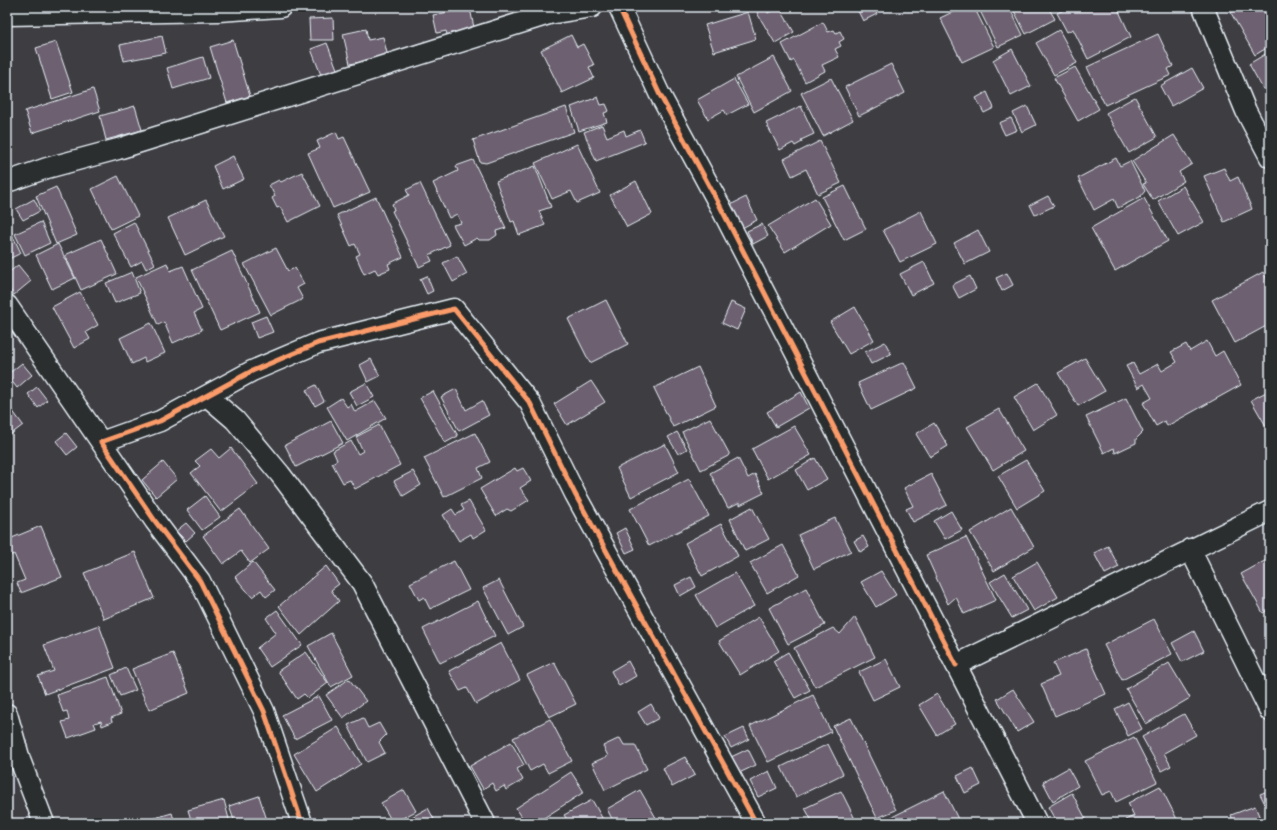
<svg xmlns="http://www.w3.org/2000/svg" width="1277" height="830" viewBox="0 0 1277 830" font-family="Caveat,sans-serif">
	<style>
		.building { fill: #6d616f; stroke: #e8f1f8 }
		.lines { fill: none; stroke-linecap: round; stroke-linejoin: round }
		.street-casing { stroke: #e8f1f8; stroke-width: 23 }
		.street { stroke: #2a2d2e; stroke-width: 20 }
		.cycleway-casing { stroke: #2a2d2e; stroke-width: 8 }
		.cycleway { stroke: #fa9b69; stroke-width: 5 }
	</style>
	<rect width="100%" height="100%" fill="#3e3d42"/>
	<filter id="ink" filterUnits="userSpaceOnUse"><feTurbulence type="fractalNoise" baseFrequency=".025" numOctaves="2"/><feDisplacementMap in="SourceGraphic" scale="8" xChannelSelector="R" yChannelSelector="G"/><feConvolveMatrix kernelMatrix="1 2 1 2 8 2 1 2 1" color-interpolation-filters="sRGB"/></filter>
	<g filter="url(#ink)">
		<path class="building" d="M779 7 794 32 775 43 757 13 765 8 768 13Z
			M856 7H874L877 14 863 21Z
			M963 7H974L994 47 962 62 940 18Z
			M978 7H1009L1023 35 998 47Z
			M1012 7H1048L1055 19 1026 34Z
			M1070 7H1117L1131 37 1088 59 1073 29 1067 32 1057 13Z
			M1240 7H1270V46L1255 55 1231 13Z
			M470 8 475 33 448 38 446 31 437 33 433 15Z
			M748 12 756 39 714 52 705 25Z
			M333 18 334 40H310L309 19Z
			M823 22 828 32 834 30 836 33 840 31 844 39 839 42 841 46 835 49 839 57 822 65 825 71 805 82 794 60 791 62 782 44Z
			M366 29 368 40 383 37 388 57 350 64 343 34Z
			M1059 30 1077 63 1054 75 1036 43Z
			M1158 34 1173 66 1168 69 1171 75 1105 105 1087 67Z
			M571 35 577 47 583 44 594 65 589 67 594 78 562 93 541 50Z
			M162 36 166 53 124 61 120 45Z
			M233 40 250 96 227 103 210 47Z
			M56 42 73 92 52 99 36 48Z
			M327 43 337 69 321 75 311 49Z
			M1012 49 1031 86 1011 96 993 60Z
			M1267 53 1270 59V86L1263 89 1249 64Z
			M203 57 209 78 173 89 167 68Z
			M774 57 792 91 754 112 736 77Z
			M891 64 905 93 859 116 845 87Z
			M1075 67 1099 109 1078 121 1054 78Z
			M1192 68 1203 88 1171 106 1160 86Z
			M831 78 853 120 823 136 801 93Z
			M734 79 748 104 727 115 724 110 708 119 697 100Z
			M93 89 100 111 32 133 25 111Z
			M987 92 994 108 984 113 976 98Z
			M598 97 601 105 606 104 609 111 604 113 607 122 579 131 571 107Z
			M1135 97 1157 137 1129 153 1106 113Z
			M135 106 142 130 106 140 100 116Z
			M801 106 814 134 801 140 802 142 795 146 793 143 780 150 766 123Z
			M1027 106 1036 125 1022 132 1013 113Z
			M566 107 574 132 486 163 480 162 473 140Z
			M1011 118 1017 130 1005 135 999 123Z
			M602 125 607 137 624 130 626 136 640 130 645 142 596 161 584 132Z
			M336 132 339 139 344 137 370 192 333 208 308 153 320 148 317 141Z
			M1174 135 1192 164 1179 172 1184 181 1153 200 1143 184 1146 183 1132 161Z
			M820 141 841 183 818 194 806 169 792 176 784 159Z
			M577 144 600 193 577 203 571 191 552 199 535 163Z
			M233 156 244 179 223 189 213 166Z
			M1116 158 1120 166 1130 161 1145 191 1140 197 1118 208 1114 199 1094 210 1078 178Z
			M473 160 506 228 496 231 497 235 490 240H479L477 238 464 245 453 225 461 223 457 214 449 218 433 183 458 171 456 166Z
			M535 166 551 207 539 211 545 225 519 235 514 221 511 222 496 181Z
			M1224 168 1230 181 1238 177 1252 209 1224 222 1204 176Z
			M302 172 320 206 288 222 280 207 277 208 272 198 275 196 269 185 279 180 281 182Z
			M118 176 138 216 111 229 92 189Z
			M636 181 652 214 627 227 610 195Z
			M420 183 450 245 429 255 432 261 419 267 392 211 394 210 392 204 409 195 406 190Z
			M845 186 866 229 844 240 822 197Z
			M1183 186 1204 222 1178 236 1158 201Z
			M56 187 77 235 56 244 36 196Z
			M1048 196 1054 206 1035 215 1030 205Z
			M376 197 403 257 388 264 390 269 378 274 375 269 364 274 356 256 360 254 355 244 351 246 337 215Z
			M746 197 757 220 742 228 730 205Z
			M815 198 831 224 785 252 768 226Z
			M1144 198 1168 241 1115 271 1091 228Z
			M34 199 40 211 23 220 16 209Z
			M206 200 224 236 185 255 168 218Z
			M921 211 937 244 900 262 883 230Z
			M41 222 50 243 25 255 15 234Z
			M134 222 155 264 146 269 142 261 131 267 113 233Z
			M762 224 768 236 753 244 747 231Z
			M978 230 989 252 965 264 954 243Z
			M11 232 21 253 7 260V234Z
			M101 239 117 274 81 290 65 255Z
			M58 244 75 278 52 289 36 255Z
			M276 248 288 271 295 268 304 284 297 288 303 299 271 315 244 264Z
			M232 251 260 312 220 330 192 270Z
			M457 256 467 274 453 282 443 263Z
			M924 262 934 283 911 295 900 274Z
			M167 263 170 271 183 266 202 309 194 313 202 330 173 343 164 322 158 325 136 277Z
			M18 265 31 281 14 295 7 286V274Z
			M132 272 140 293 115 303 106 283Z
			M1263 272 1270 285V324L1235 343 1212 300Z
			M1007 273 1013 285 1002 291 996 278Z
			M427 276 433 291 427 294 420 279Z
			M970 276 976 289 959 298 952 285Z
			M80 292 98 325 86 332 90 339 74 348 52 307Z
			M606 300 628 344 590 363 568 319Z
			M731 302 746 309 737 330 722 323Z
			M855 307 874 340 849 354 830 322Z
			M266 316 273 332 257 338 251 322Z
			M151 323 165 353 145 362 144 358 132 364 120 338Z
			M1207 341 1215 356 1223 351 1241 385 1167 426 1165 421 1156 426 1143 403 1152 398 1144 384 1138 388 1126 366 1133 363 1139 374 1158 364 1162 371 1177 362 1171 352 1186 344 1190 351Z
			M885 342 891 354 871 364 865 352Z
			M1085 358 1105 391 1078 406 1058 373Z
			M371 359 380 376 368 382 360 365Z
			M904 362 917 388 871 410 858 383Z
			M22 363 32 375 17 388 7 375Z
			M698 367 716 406 673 427 654 388Z
			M591 381 605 402 567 425 554 404Z
			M366 383 374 397 357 406 349 392Z
			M1038 383 1057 415 1033 430 1014 397Z
			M316 385 324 401 315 406 306 390Z
			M37 387 47 400 38 408 28 394Z
			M456 389 466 410 482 401 489 415 459 431 441 397Z
			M1270 390V433L1251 400Z
			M433 391 458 436 445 443 420 398Z
			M801 392 809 408 776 427 767 412Z
			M341 398 347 407 351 404 355 412 375 401 386 418 347 441 327 407Z
			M1126 398 1143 432 1136 439V443L1115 453 1114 448 1104 453 1086 417Z
			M9 406 23 425 10 435 7 431V407Z
			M999 409 1024 451 993 470 967 427Z
			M710 418 730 455 701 470 682 432Z
			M331 421 343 443 296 467 285 445Z
			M934 423 948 446 930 457 916 434Z
			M379 425 400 465 355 489 350 480 343 483 332 463 337 460 333 451 351 441 358 454 363 451 356 437Z
			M794 426 811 455 768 479 752 449Z
			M677 432 687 449 678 454 668 437Z
			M66 433 77 447 67 455 56 441Z
			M475 433 490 462 478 468 482 478 444 497 424 458Z
			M665 444 679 472 631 497 617 468Z
			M231 448 258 484 221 512 191 473 200 466 195 461 211 449 219 458Z
			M738 458 748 478 755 474 764 493 740 505V502L728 508 710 473Z
			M815 458 827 479 807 490 796 470Z
			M1026 460 1045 491 1017 508 998 476Z
			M163 462 177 479 156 497 142 480Z
			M515 468 517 471 523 468 531 481 520 488 529 500 511 511 507 509 496 516 480 489Z
			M413 471 421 485 403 496 394 481Z
			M931 474 947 505 913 522 906 509 913 506 904 488Z
			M689 479 709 516 649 546 630 509Z
			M205 496 220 517 202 530 187 510Z
			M469 501 486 530 473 538 471 534 459 541 443 515 452 509 456 515 464 510 461 505Z
			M752 507 769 539 745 551 730 519Z
			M1011 507 1034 547 994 571 970 532Z
			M240 509 269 549 250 563 241 551 223 564 203 536Z
			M951 511 962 530 945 539 934 521Z
			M835 518 851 551 814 569 798 535Z
			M186 523 195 533 186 541 176 531Z
			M721 524 738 556 702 576 685 543Z
			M41 526 62 577 21 593 17 583 25 580 14 554 7 557V540Z
			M625 528 635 549 626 553 616 533Z
			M863 536 869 547 860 552 854 541Z
			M966 537 996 600 964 614 956 597 948 604 926 555Z
			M783 545 799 575 767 593 750 563Z
			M1108 546 1119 567 1105 574 1094 553Z
			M135 552 154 598 104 619 84 573Z
			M1270 558V609L1263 613 1241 574Z
			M454 561 469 590 430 609 424 597 419 600 410 583Z
			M253 562 275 590 266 597 261 590 252 597 235 577Z
			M1037 562 1058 597 1034 611 1013 576Z
			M326 566 339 584 331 590 339 601 301 635 279 606Z
			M881 571 896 595 876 607 861 582Z
			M735 573 754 606 715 628 696 595Z
			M1005 573 1027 610 1012 618 990 582Z
			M691 577 696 587 680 596 675 585Z
			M499 580 523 627 508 635 483 588Z
			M806 588 825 625 788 644 769 608Z
			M478 601 495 636 440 663 423 629Z
			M277 610 302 645 270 667 257 648 276 633 266 618Z
			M759 617 779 651 740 675 719 641Z
			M855 617 875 657 815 687 794 648 833 628 840 634Z
			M1154 619 1172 654 1122 680 1104 645Z
			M99 625 115 668 45 694 38 676 54 671 44 645Z
			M1194 631 1204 651 1182 662 1172 643Z
			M331 633 353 675 331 687 308 646Z
			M501 643 520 680 476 704 467 688 460 691 449 671Z
			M1086 649 1106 694 1055 716 1041 684 1059 676 1053 663Z
			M306 652 328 683 308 698 304 694 297 699 278 671Z
			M788 652 810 690 795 698 773 661Z
			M173 653 189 693 149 710 132 669Z
			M886 659 900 687 873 700 859 672Z
			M628 661 636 676 619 686 611 671Z
			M554 662 576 704 549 717 527 675Z
			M1169 663 1190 698 1146 724 1126 689Z
			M126 668 136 690 120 696 111 675Z
			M108 677 121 714 111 718 112 722 102 726 101 721 94 723 96 728 68 738 62 722 69 720 67 711 63 712 57 695Z
			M349 679 366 701 343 718 326 695Z
			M1013 689 1034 722 1017 732 997 699Z
			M937 694 955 724 937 735 919 705Z
			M813 695 831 732 768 762 750 726Z
			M319 696 332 720 295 739 282 715Z
			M1128 702 1142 729 1128 736 1115 709Z
			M651 704 659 718 646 725 638 712Z
			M1184 714 1196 735 1164 753 1171 766 1161 771 1142 737Z
			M363 718 368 728 379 723 386 735 379 742 385 753 367 762 348 725Z
			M851 718 896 810 877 818 833 726Z
			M550 719 572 761 548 773 543 764 530 771 513 738Z
			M338 727 361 764 317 792 294 754Z
			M744 728 749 739 731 748 725 737Z
			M1134 737 1157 782 1116 802 1111 791 1102 795 1085 761Z
			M620 738 624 745H635L647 769 605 790 592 763 608 756 603 746Z
			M511 742 524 765 517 769 523 780 506 790 504 786 496 791 492 783 483 789 470 766Z
			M828 744 843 774 796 797 781 767Z
			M748 749 756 765 739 773 731 757Z
			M685 757 695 775 672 787 663 768Z
			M973 768 981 785 965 793 957 776Z
			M1068 768 1078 786 1053 801 1043 782Z
			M769 771 777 788 758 797 750 781Z
			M571 772 584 792 536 823H526L516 808Z
			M1160 786 1179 823H1127L1125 820 1134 816 1128 803Z
			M404 790 416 811 393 823 381 803Z
			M640 790 659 823H614L607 809Z
			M1270 790V807L1267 808 1260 794Z
			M841 791 857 823H813L805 808Z
			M944 791 960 823H893L890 818Z
			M1072 793 1088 823H1057L1048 807Z
			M259 796 268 823H235L229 806Z
			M224 800 230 823H192L188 810Z
			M592 800 605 823H569L564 815Z
			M1255 806 1262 823 1270 820V823H1234L1231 815Z
			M428 808 436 823H401Z
			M172 813 175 823H149L148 820Z"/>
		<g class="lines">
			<defs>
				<path id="street" d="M619 7 659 93 719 204 956 665
					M1203 7 1246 111 1270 157
					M537 10 549 14 592 7
					M7 15 218 11 281 7
					M7 182 47 168 118 149 549 14
					M7 305 101 442
					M207 396 235 420 280 474 362 583 485 823
					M1190 549 1270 711
					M7 714 20 760 44 823
					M302 823 264 711 200 581 155 521 101 442 160 421 252 371 318 343 454 309 530 403 575 494 756 823
					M1037 823 956 665 1270 511"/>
			</defs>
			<use href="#street" class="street-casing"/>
			<use href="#street" class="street"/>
			<defs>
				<path id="cycleway" d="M619 7 659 93 719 204 956 665
					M302 823 264 711 200 581 155 521 101 442 160 421 252 371 318 343 454 309 530 403 575 494 756 823"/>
			</defs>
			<use href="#cycleway" class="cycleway-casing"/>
			<use href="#cycleway" class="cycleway"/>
		</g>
	</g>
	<rect width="1277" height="830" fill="none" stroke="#2a2d2e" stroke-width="24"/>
	<rect x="12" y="12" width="1253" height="806" fill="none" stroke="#e8f1f8" stroke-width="1.5" filter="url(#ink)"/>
</svg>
